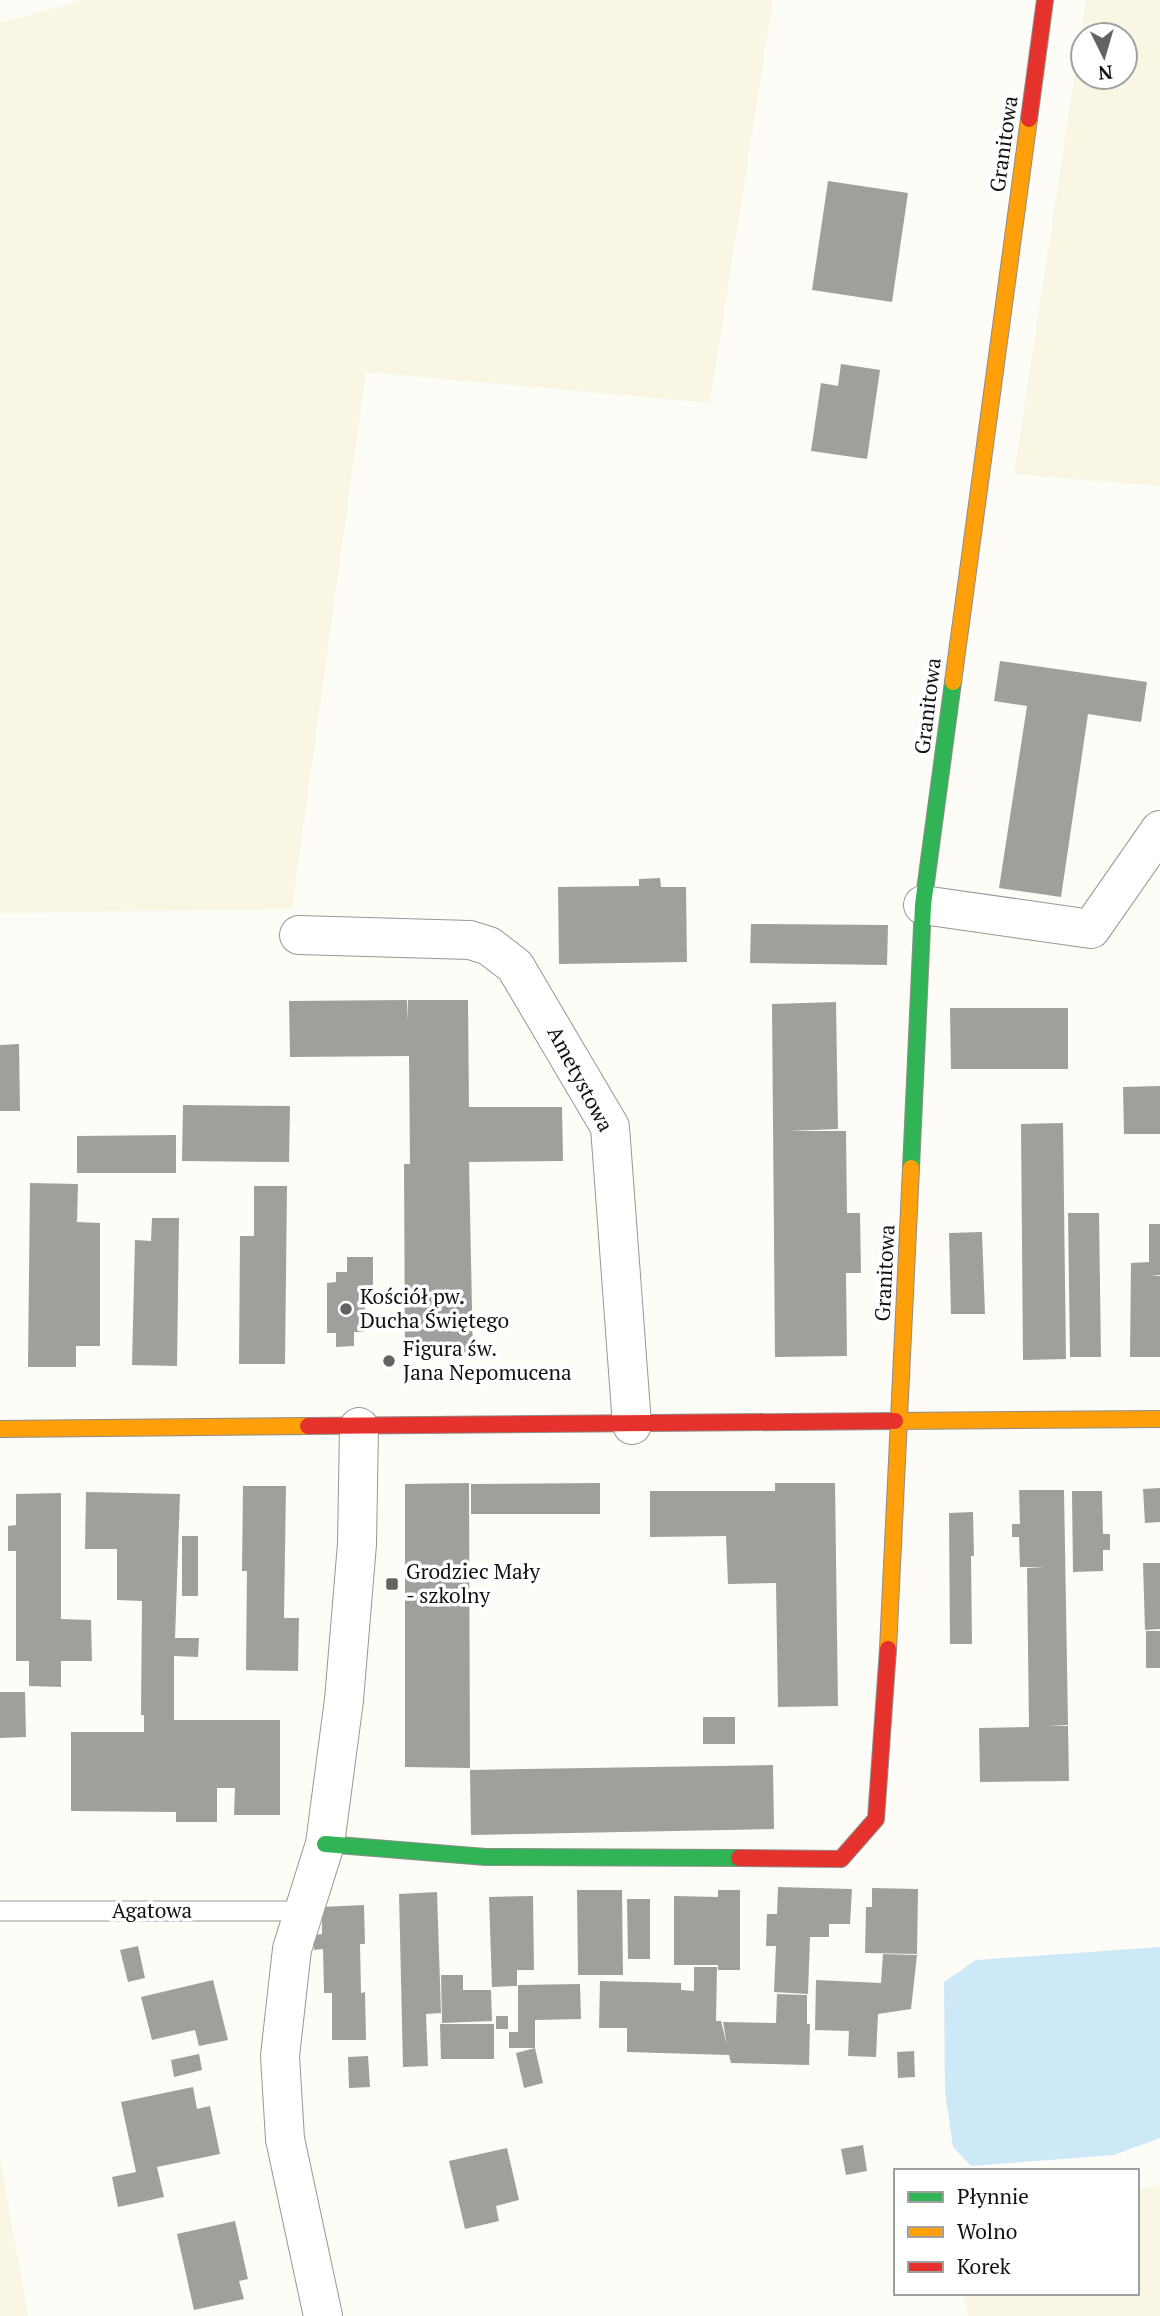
<svg xmlns="http://www.w3.org/2000/svg" width="1160" height="2316" viewBox="0 0 1160 2316" font-family="'PT Serif',serif">
	<style>
		.farmland { fill: #f9f7e4; fill-rule: evenodd }
		.water { fill: #cde8f7 }
		.building { fill: #a19f9c }
		.lines { fill: none; stroke-linecap: round; stroke-linejoin: round }
		.lane-casing { stroke: #979795; stroke-width: 21 }
		.street-casing { stroke: #979795; stroke-width: 40 }
		.fast-casing { stroke: #8e8d8b; stroke-width: 18 }
		.slow-casing { stroke: #8e8d8b; stroke-width: 18 }
		.jam-casing { stroke: #8e8d8b; stroke-width: 18 }
		.lane { stroke: #fffffe; stroke-width: 19 }
		.street { stroke: #fffffe; stroke-width: 38 }
		.fast { stroke: #30b455; stroke-width: 16 }
		.slow { stroke: #ff9f0a; stroke-width: 16 }
		.jam { stroke: #e5322d; stroke-width: 16 }
		.poi-dot { fill: #646362; stroke: #fff; stroke-width: 2.5 }
		.labels { text-anchor: middle; stroke-width: 7; stroke-linejoin: round; paint-order: stroke }
		.street-label { font-size: 21px; fill: #111; stroke: #fff }
		.poi-label { font-size: 21px; fill: #111; stroke: #fff; text-anchor: start }
	</style>
	<rect width="100%" height="100%" fill="#fdfcf7"/>
	<path class="farmland" d="M85 0H773L710 403 366 372 292 909 0 913V23Z
		M1086 0H1160V486L1014 474ZM1125 35V77H1083V35Z
		M0 2157 28 2316H0Z
		M1160 2184V2316H968L963 2293H1137V2191Z"/>
	<path class="water" d="M1160 1947V2138L1114 2155 971 2166 953 2147 945 2091 944 1982 976 1960Z"/>
	<path class="building" d="M828 181 908 193 892 302 812 290Z
		M841 364 880 370 867 459 811 451 821 383 838 386Z
		M1000 661 1147 682 1141 722 1088 714 1061 897 999 888 1027 706 994 701Z
		M660 878 661 887H686L687 962 559 964 558 887 639 886V879Z
		M751 924 888 925 887 965 750 963Z
		M407 1000V1022L408 1000H468L469 1107H562L563 1161 469 1162 473 1357 405 1358 404 1164H410L409 1056 290 1057 289 1001Z
		M836 1002 838 1129 788 1131H846L847 1213H860L861 1273H846L847 1356 775 1357 772 1004Z
		M950 1008H1068V1069H951Z
		M19 1044 20 1111H0V1045Z
		M1160 1086V1134H1124L1123 1087Z
		M183 1105 290 1106 289 1162 182 1161Z
		M1063 1123 1066 1359 1023 1360 1021 1124Z
		M176 1135V1173H77V1136Z
		M30 1183 78 1184 77 1222 100 1223V1346H76V1367H28Z
		M254 1186H287L285 1364H239L240 1236H254Z
		M1068 1213H1099L1101 1357H1070Z
		M152 1218H179L177 1366 132 1365 135 1240 151 1241Z
		M1149 1224H1160V1275H1151L1160 1276V1357H1130L1131 1263 1149 1262Z
		M982 1232 985 1314H951L949 1233Z
		M347 1257H373V1285H365V1332H354V1346L336 1347V1333H327V1283L336 1282V1272H347Z
		M469 1483 470 1768 405 1767V1484Z
		M600 1483V1514H471V1484Z
		M775 1483H835L838 1706 778 1707 776 1583 728 1584 726 1536 650 1537V1491H775Z
		M243 1486H286L284 1618H299L298 1671 246 1670 247 1571H242Z
		M1160 1488V1522L1145 1523 1143 1489Z
		M1019 1490H1064L1068 1725 1048 1726H1068L1069 1781 980 1782 979 1728 1029 1727 1027 1568 1045 1567H1020L1019 1537H1012V1524H1020Z
		M1072 1491H1102L1103 1534H1110V1550H1103V1571L1073 1572Z
		M86 1492 180 1494 175 1638H199L198 1657 174 1656V1720H280V1815H234L235 1788H217V1822H176V1812L71 1811V1732H144V1715H141L142 1601 117 1600V1549H85Z
		M61 1493V1619L91 1620 92 1661H61V1687L29 1686V1661H16V1551H8V1526L16 1525V1494Z
		M973 1512 974 1556H971L972 1644H950L949 1513Z
		M182 1536H198V1596H182Z
		M1143 1563H1160V1629L1145 1630Z
		M1146 1631H1160V1668H1146Z
		M0 1692H25L26 1737 0 1738Z
		M703 1717H735V1744H703Z
		M773 1765 774 1829 471 1835 470 1770Z
		M778 1887 852 1889 850 1924H829V1937H810L808 1994 774 1992 776 1946H766L767 1914H777Z
		M872 1888 918 1889 917 1954 865 1953 866 1907H872Z
		M577 1890H622L623 1975H578Z
		M718 1890H740V1970H718V1965H674V1896L718 1897Z
		M437 1892 441 2013 426 2014 428 2066 403 2067 399 1894Z
		M533 1896 534 1970H517V1986L492 1987 489 1897Z
		M627 1899H650V1959H628Z
		M364 1905 365 1944H360L361 1993 365 1992 366 2040H332V1993H324L323 1949 314 1950V1935L322 1934V1907Z
		M138 1946 145 1978 128 1982 120 1950Z
		M883 1954 917 1955 911 2009 878 2014 876 2057 848 2056 849 2031 815 2030 816 1980 881 1983Z
		M694 1967H717L716 2021H721L727 2045 723 2022 776 2023 777 1994 807 1995V2024H810L809 2065 731 2063 729 2055 627 2052V2028H599L600 1981 681 1983V1990L694 1991Z
		M441 1975H463V1990H491L492 2021 442 2023Z
		M213 1980 228 2040 199 2046 195 2030 152 2040 141 1997Z
		M580 1984 581 2019 535 2020V2048H509V2032H518V1985Z
		M496 2016H508V2029H496Z
		M440 2024H494V2059H441Z
		M535 2048 543 2083 524 2088 516 2053Z
		M914 2051 915 2077 898 2078 897 2052Z
		M199 2054 202 2070 174 2077 171 2060Z
		M368 2056 370 2087 349 2088 348 2057Z
		M193 2087 197 2109 210 2106 220 2154 157 2167 164 2197 118 2207 112 2177 136 2172 121 2102Z
		M863 2145 867 2171 846 2175 841 2149Z
		M507 2148 519 2200 496 2206 499 2221 465 2229 449 2161Z
		M235 2221 248 2279 239 2281 244 2299 194 2310 177 2234Z"/>
	<g class="lines">
		<defs>
			<path id="lane" d="M0 1911H304"/>
			<path id="street" d="M923 905 1091 929 1160 830
				M299 935 470 940 489 946 515 966 610 1127 632 1425
				M323 2316 285 2139 280 2056 292 1949 325 1844 344 1700 357 1544 359 1427"/>
			<path id="fast" d="M911 1168 923 905 953 682
				M325 1844 486 1857 739 1858"/>
			<path id="slow" d="M953 682 1029 119
				M895 1421 1160 1419
				M0 1429 308 1426
				M888 1649 911 1168"/>
			<path id="jam" d="M1029 119 1045 0
				M308 1426 895 1421
				M739 1858 841 1859 876 1819 888 1649"/>
		</defs>
		<use href="#lane" class="lane-casing"/>
		<use href="#street" class="street-casing"/>
		<use href="#fast" class="fast-casing"/>
		<use href="#slow" class="slow-casing"/>
		<use href="#jam" class="jam-casing"/>
		<use href="#lane" class="lane"/>
		<use href="#street" class="street"/>
		<use href="#fast" class="fast"/>
		<use href="#slow" class="slow"/>
		<use href="#jam" class="jam"/>
	</g>
	<g class="poi-dot">
		<circle cx="346" cy="1309" r="7"/>
		<circle cx="389" cy="1361" r="7"/>
		<rect x="385" y="1577" width="14" height="14" rx="3.5"/>
	</g>
	<g class="labels">
		<g class="street-label">
			<text transform="translate(1004 144) rotate(-82)" y="7">Granitowa</text>
			<text transform="translate(928 706) rotate(-83)" y="7">Granitowa</text>
			<text transform="translate(580 1079) rotate(62)" y="7">Ametystowa</text>
			<text transform="translate(885 1273) rotate(-87)" y="7">Granitowa</text>
			<text x="152" y="1918">Agatowa</text>
		</g>
		<g class="poi-label">
			<text x="360" y="1304">Kościół pw.<tspan x="360" dy="24">Ducha Świętego</tspan></text>
			<text x="403" y="1356">Figura św.<tspan x="403" dy="24">Jana Nepomucena</tspan></text>
			<text x="406" y="1579">Grodziec Mały<tspan x="406" dy="24">- szkolny</tspan></text>
		</g>
	</g>
	<rect x="894" y="2169" width="245" height="126" fill="#ffffff" stroke="#a0a0a0" stroke-width="2"/>
	<rect x="908" y="2192" width="35" height="10" fill="#30b455" stroke="#a0a0a0" stroke-width="2"/>
	<text x="957" y="2204" font-size="21" fill="#111111">Płynnie</text>
	<rect x="908" y="2227" width="35" height="10" fill="#ff9f0a" stroke="#a0a0a0" stroke-width="2"/>
	<text x="957" y="2239" font-size="21" fill="#111111">Wolno</text>
	<rect x="908" y="2262" width="35" height="10" fill="#e5322d" stroke="#a0a0a0" stroke-width="2"/>
	<text x="957" y="2274" font-size="21" fill="#111111">Korek</text>
	<g transform="translate(1104 56) rotate(175)"><circle r="33" fill="#ffffff" stroke="#a0a0a0" stroke-width="2"/>
	<path d="M0-5L12 26L0 18L-12 26Z" fill="#646362"/>
	<text y="-10" font-size="19" font-weight="bold" text-anchor="middle" fill="#111111">N</text>
	</g>
</svg>
